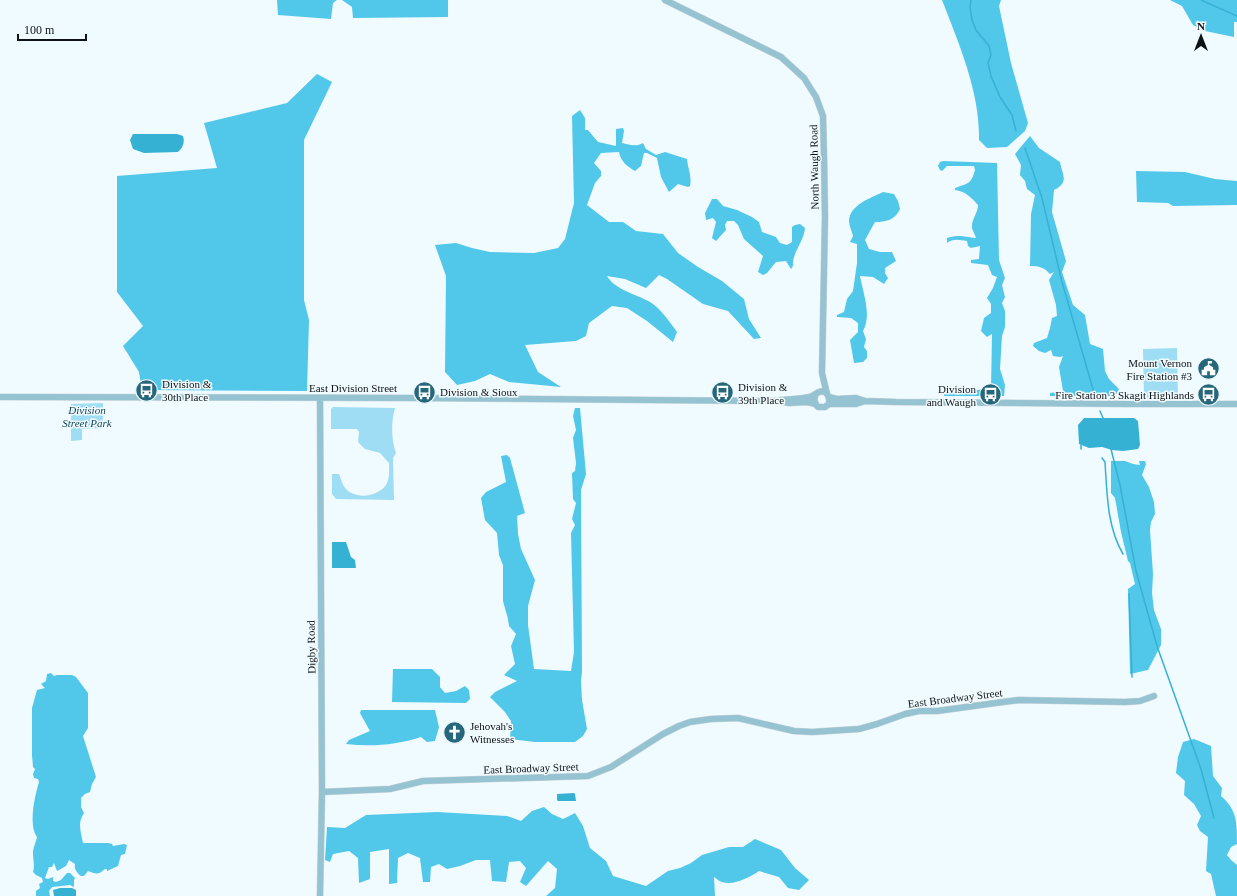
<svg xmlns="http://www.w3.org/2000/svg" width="1237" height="896" viewBox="0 0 1237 896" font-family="'Times New Roman',serif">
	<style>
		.green { fill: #9eddf3 }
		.forest { fill: #51c7ea }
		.water { fill: #35b1d4 }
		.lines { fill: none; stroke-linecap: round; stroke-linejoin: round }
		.stream { stroke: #35b1d4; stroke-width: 1.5 }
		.tertiary-casing { stroke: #ccd6d9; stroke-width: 7 }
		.tertiary { stroke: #96c3d2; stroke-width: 6 }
		.labels { text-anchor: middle; stroke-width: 3; stroke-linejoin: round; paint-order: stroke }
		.street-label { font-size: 11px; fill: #0f1214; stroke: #f0fbff }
		.poi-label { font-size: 11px; fill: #0f1214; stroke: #f0fbff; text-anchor: start }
		.park-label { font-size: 11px; font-style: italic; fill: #124554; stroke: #f0fbff }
	</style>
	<rect width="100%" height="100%" fill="#f0fbff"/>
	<path class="green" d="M1177 348 1178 399H1144L1143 349Z
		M103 403V428L82 429V440L71 441V404Z
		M333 407 395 408C391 422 391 439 396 453L393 458 394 500 336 499 332 494V474H339C341 479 342 484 345 488 355 500 378 497 386 485 390 478 389 471 389 463L380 453 365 449 358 442 359 432 357 429H331V409Z"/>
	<path class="forest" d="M277 0H337L333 3 331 19 278 15Z
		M342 0H448V17L353 18 352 7Z
		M942 0H1001L999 6 1011 63 1028 123 1025 131 1007 147 987 148 979 140C980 92 959 44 942 0Z
		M1170 0H1237V22H1234V37L1205 31 1193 25 1182 6Z
		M317 74 332 82 304 140V300L309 320 307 391 142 390 139 372 123 346 143 326 117 292V176L217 168 204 123 287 103Z
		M580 110 585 118V130H588L598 142 616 146V129L623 128 624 131 622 143C629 145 637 147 643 143L646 149 656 155 665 152 687 159C688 169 692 176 690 186L688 187 678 184 669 192 661 177 657 158 647 153H644L641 166 635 171C627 166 621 162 619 152L601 153 594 163 601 171V176L595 183 587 205 609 222H623L636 231 663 234 678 253 698 267 722 281 744 299 749 319 761 338 754 339 728 311 703 304 667 279 659 275 646 288 625 279 607 276C615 290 636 294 650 302 661 309 669 321 677 332L673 342 647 321 627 308 612 306 589 323 586 336 576 341 525 345 538 372 561 387 509 382 490 374 475 381 457 385 445 372 446 276 435 245 456 243 472 248 490 252 534 253 558 248 565 239 574 203 572 116Z
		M1030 136 1039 148 1060 162C1063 177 1069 182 1054 190L1052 212 1066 261 1062 272 1073 305 1085 315 1090 344 1103 349 1105 371 1109 379 1119 389 1115 396H1050V393L1063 391 1059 367 1063 356 1060 357 1053 356 1051 350 1045 353 1039 351 1033 346 1034 343 1047 338 1050 328 1052 318 1057 316 1056 305 1049 280 1054 272 1050 274C1044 267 1039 266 1030 266L1031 214 1035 195 1027 189 1025 181 1020 175 1021 165 1015 154Z
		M943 161 997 163 999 260 1005 278 1002 285 1005 297 1002 303 1005 311V327L1002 336 1000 369 1005 385 1004 396H944L945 392 991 389 992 334 987 337 981 331 984 318 991 313V304L987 298 993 288 997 277 992 275 988 265 971 263V260L979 259 980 246 971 248 968 246 967 241C960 240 953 238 947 243V238C960 234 964 237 976 238 975 235 973 231 972 228 971 220 978 213 978 205 972 198 965 191 955 190V188C969 183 971 184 975 170L974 166H947L942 171 940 170 938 166 940 162Z
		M1136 171 1185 172 1215 179 1237 181V205L1173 206 1168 203 1137 202Z
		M883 192 894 194 898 201 900 209C895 220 886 222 875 222L865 240 869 249 880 252H892L896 261 885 268V273L888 278 884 284 873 277 860 276C863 293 872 315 863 331L866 339 864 347 867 351V358L863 362 854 363 850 340 858 332V323L851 318 837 317V315L844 312 847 299 853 291 857 263V244L850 242 853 236C852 231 849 226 849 221 849 205 871 198 883 192Z
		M712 199H717L723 206 737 210 752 217 759 222 762 232 776 237 780 243 787 245 792 242V227L795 225 800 224 805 228C804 242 792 252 793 266L791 269 786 261 776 262 767 273 763 275 758 272 763 256 744 239 738 225 734 221H727L725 225 726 230 716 241 712 238 716 222 713 218 706 220 705 213Z
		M575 408H580L586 474 581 490 582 672 581 681 582 700 587 729 583 736 575 742H535L510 739 511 721 505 712 490 697 495 692 517 681 504 675 515 664 511 646 516 634 509 626 508 619 503 601V565L499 555 497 533 485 520 481 498 486 492 506 482 501 456 507 455 510 458 525 513 517 516 518 534 521 549 535 580 528 606V625L534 669 571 671 574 652 571 533 575 525 572 519 576 503 573 499 572 473 575 471 576 463 573 438 576 430 573 416Z
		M1111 461H1125L1133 464 1140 465 1139 461H1145L1146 464 1142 475 1149 487 1154 502 1155 514 1151 522 1150 530 1153 574 1152 593 1154 610 1161 629V645L1148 670 1130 674 1128 589 1135 584 1130 563 1128 561 1121 532 1115 498 1111 493Z
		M393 669H432L440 677V687L445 693 456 691 465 686 469 690 470 699 466 703 392 702Z
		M51 673 54 676 57 675H72L76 677 88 693V728L83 736 96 777 92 784 90 792 85 794 81 798V807L84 813C77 823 81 832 83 843H108L112 844 113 846 124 844 127 845 125 854 121 855 118 866 107 871V869H105C98 875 96 874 88 871L84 876H81C77 873 74 869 75 864L69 860 66 866 57 871 54 863 52 867H49L45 878 48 879 53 877V881L56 882 61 880 67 873H70L75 878 74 880V887L70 885 52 887 49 891 50 896H36V891L40 888 39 884 43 882 42 878 36 875 33 872C35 865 33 860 33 853 33 848 36 842 37 837 28 825 35 795 39 782L38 779 34 778 33 774 35 769 33 767 32 755V708L37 690 45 688 41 684 46 681 47 674Z
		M361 710H435L439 727 435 741 427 742 421 737C397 745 371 747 346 744L349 740 370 731 360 713Z
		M1194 739 1211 746 1213 776 1222 788 1221 796C1237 810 1237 822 1237 844L1231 847 1227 855 1231 860 1237 865V896H1216L1211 874 1206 871 1208 837 1200 831 1197 825 1201 816 1194 804 1184 795 1185 781 1176 773 1178 757 1183 742Z
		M544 807 552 814 563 819 575 813 583 826 590 848 606 861 613 876 646 886 668 871 680 868 691 863 702 855 729 847H743L755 839 781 850 795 868 809 880 799 890 788 888 779 877 759 871C750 877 734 886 722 882 720 882 716 878 714 877L715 896H546L555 888 557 869 548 861 526 886 520 882 526 868 520 861 509 862 506 882 492 881 490 860H476L460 866 447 869 439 864 431 867 430 882H423L420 858 408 853 398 858 397 883 389 884V849L370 852V879L359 883 358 858 349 851 333 854 330 862 325 860 327 827 345 828 366 815 437 812 507 816 521 821 532 811Z"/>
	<path class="water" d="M133 134H177L183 136C185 142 183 148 178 152L144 153 133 149 130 140Z
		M1084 418H1134L1138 421 1140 445 1138 449 1123 451 1112 450 1102 447 1089 448 1079 444 1078 425Z
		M332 542H346L351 557 355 560 356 568H332Z
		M574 793 575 794 576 801H558L557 800V794Z
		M60 888H72L76 890V896H54L53 890Z"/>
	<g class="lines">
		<path class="stream" d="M971 0 970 7 972 20 976 30 989 46 991 55 988 63 991 76 1000 97 1012 115 1016 131
			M1201 0 1237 16
			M1025 148 1042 198 1062 282 1095 396
			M1100 411 1103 418
			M1081 445V449
			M1111 449 1120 485 1136 571 1157 646 1201 769 1214 818
			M1102 458 1105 462C1107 493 1107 527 1123 554
			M1129 594 1132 677"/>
		<defs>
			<path id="tertiary" d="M665 0 781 57 804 78 816 97 823 116 824 156 825 218 822 373 827 394
				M0 397 414 398 778 401 789 403 807 402 816 404
				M829 397 837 399 856 398 865 401 896 402 1128 404H1237
				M781 400C790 399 801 399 810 397 813 396 815 394 819 392 827 389 830 397 829 404L825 407H818C814 403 813 399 816 394
				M829 404H856L865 401
				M322 792 390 789 423 781 588 776 611 767 663 734 679 726 690 722 711 719 738 718 794 731 812 732 859 729 877 724 905 714 919 711H937L1003 702 1019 700 1125 702 1140 701 1154 696
				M320 896 322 792 320 398"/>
		</defs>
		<use href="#tertiary" class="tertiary-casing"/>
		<use href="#tertiary" class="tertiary"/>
	</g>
	<defs>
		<symbol id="civic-disc" viewBox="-11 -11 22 22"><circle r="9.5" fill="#26677b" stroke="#f0fbff"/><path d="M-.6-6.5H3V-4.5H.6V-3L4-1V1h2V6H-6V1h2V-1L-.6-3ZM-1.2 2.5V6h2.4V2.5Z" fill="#fff"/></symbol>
		<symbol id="bus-disc" viewBox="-11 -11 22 22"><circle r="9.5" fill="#26677b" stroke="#f0fbff"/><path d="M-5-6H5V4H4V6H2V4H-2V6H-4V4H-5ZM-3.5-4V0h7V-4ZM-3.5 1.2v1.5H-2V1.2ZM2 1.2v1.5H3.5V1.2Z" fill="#fff"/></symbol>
		<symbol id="church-disc" viewBox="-11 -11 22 22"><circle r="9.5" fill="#26677b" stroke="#f0fbff"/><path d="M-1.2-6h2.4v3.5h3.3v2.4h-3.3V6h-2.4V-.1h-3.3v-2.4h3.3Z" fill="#fff"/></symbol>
	</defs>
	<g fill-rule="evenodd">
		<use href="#civic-disc" x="1196" y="356" width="25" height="25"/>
		<use href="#bus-disc" x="134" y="378" width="25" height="25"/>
		<use href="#bus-disc" x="412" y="380" width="25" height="25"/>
		<use href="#bus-disc" x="710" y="380" width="25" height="25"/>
		<use href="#bus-disc" x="978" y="382" width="25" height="25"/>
		<use href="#bus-disc" x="1196" y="382" width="25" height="25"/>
		<use href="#church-disc" x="442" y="720" width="25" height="25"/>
	</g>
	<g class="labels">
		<g class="street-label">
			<text transform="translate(814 167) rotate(-91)" y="4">North Waugh Road</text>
			<text x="353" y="392">East Division Street</text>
			<text transform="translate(311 647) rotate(-91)" y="4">Digby Road</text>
			<text transform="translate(955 698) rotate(-7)" y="4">East Broadway Street</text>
			<text transform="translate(531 768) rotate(-2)" y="4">East Broadway Street</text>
		</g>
		<g class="poi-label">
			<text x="1192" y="367" text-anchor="end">Mount Vernon<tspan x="1192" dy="13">Fire Station #3</tspan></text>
			<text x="162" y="388">Division &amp;<tspan x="162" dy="13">30th Place</tspan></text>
			<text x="738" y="391">Division &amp;<tspan x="738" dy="13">39th Place</tspan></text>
			<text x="976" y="393" text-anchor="end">Division<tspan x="976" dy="13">and Waugh</tspan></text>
			<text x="440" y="396">Division &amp; Sioux</text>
			<text x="1194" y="399" text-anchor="end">Fire Station 3 Skagit Highlands</text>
			<text x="470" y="730">Jehovah's<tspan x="470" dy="13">Witnesses</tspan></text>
		</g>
		<g class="park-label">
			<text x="87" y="414">Division<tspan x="87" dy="13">Street Park</tspan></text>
		</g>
	</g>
	<g transform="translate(1201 36)" stroke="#f0fbff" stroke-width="3" paint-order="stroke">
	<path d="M0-3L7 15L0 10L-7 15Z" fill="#0f1214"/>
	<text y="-6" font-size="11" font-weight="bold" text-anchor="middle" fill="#0f1214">N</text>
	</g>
	<path d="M18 34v6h68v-6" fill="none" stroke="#0f1214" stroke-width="2"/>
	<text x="24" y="34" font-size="12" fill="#0f1214" stroke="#f0fbff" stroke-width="3" paint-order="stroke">100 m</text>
</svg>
